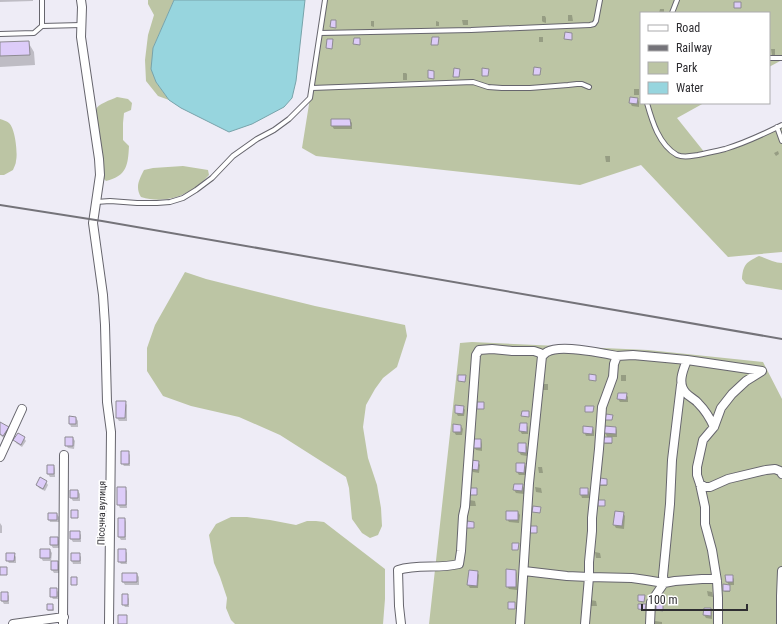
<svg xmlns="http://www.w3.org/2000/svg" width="782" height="624" viewBox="0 0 782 624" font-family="'Roboto Condensed',sans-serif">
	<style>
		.green { fill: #bcc5a4 }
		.water { fill: #97d5de; stroke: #78a3aa }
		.shadow { fill: #0003 }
		.building { fill: #ddccf9; stroke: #8e8b93 }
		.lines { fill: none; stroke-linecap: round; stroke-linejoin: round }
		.service-casing { stroke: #66656d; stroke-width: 6 }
		.minor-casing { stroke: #66656d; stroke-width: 10 }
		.service { stroke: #fff; stroke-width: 4 }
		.minor { stroke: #fff; stroke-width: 8 }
		.rail { stroke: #747379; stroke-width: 2 }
		.labels { text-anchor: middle; stroke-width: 3.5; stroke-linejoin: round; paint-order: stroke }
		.street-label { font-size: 10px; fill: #2e2d31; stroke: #fff }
	</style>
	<rect width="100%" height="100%" fill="#eeecf6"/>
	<path class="green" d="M148 0H174L153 48 156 82 169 100 158 96 146 81 145 60 148 35 154 15 148 4Z
		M325 0H782V60L769 67V13H641V103H704L677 118 705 153 725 149 782 125V252L728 257 641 165 580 185 316 156 302 148 310 98Z
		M117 97 128 99 132 103 131 110 124 113 123 123V140L129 146C128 165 127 176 106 181L104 179C102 161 102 143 98 126 97 121 94 115 96 110 97 104 111 100 117 97Z
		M0 119C3 120 7 121 9 123 15 128 18 153 16 161 16 164 14 167 13 170L4 175H0Z
		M183 166 208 170 209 175C192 195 166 205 141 197 135 187 139 180 144 170L153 168Z
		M759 256C766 258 775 263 782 263V290L746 284 742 279C743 265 746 262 759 256Z
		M185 272 206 279 315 306 405 325 407 336 397 367 383 378 375 389 366 405 363 427 368 458 377 485 381 508 382 526 378 535 370 538 362 533 352 519 349 488 346 477 280 435 239 417 191 406 163 396 147 371V348L155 325Z
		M472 342 648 350 763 362 782 399V624H429L460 343Z
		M231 517H247L270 520 296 525 307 521H316L324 522 385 569V599L383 624H235L231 620 226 608 227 598 220 577 214 563 209 535 216 524Z"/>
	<path class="water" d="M174 0H305L296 81 292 98 284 107 252 124 229 132 181 108 169 100 156 82 151 69 153 48Z"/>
	<path class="shadow" d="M0 0H33V1L0 2Z
		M660 9H664V13H659Z
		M568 15H572L573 21H568Z
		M542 16H545L546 18V23L543 22 542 21Z
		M462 20H468V25H463Z
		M371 21H374V27L371 26Z
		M436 21 439 22V26H436Z
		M539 37H543V42H539Z
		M28 42 34 52 35 65 0 67V43Z
		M771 49H775V55H772Z
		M403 73H406L407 74V80H403Z
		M634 89H639V95H634Z
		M631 98 638 99 639 102V107L632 106 630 103Z
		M350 120 352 123V129H334L332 126Z
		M778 151 779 154 776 156 774 153Z
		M605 156H610V162H606Z
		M621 375H626V381H621Z
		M543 384H548V390H543Z
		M626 394 628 397V402H620L618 399Z
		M125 402 127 405V421H119L117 418Z
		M463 407 465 410 464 416H458L456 413Z
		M76 418 78 421V427H71L70 424Z
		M0 424 8 428 10 431 5 439 0 435Z
		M526 424 528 427V434H522L520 431Z
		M461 426 463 429 462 435H456L454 432Z
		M605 427 616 428 617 431V437H611L612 440V444H605L604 442 608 438 605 433Z
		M593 428 594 431V436H586L584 432Z
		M24 438 26 441 22 447 16 443 15 440Z
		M73 438 75 441 74 449 68 448 66 445Z
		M481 440 482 444V451L476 450 474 447Z
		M519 444H525L527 447V456L521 455 519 452Z
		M128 452 130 455V466H124L122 463Z
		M478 462 480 465 479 473 473 472 471 469Z
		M517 464H524L526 467V475H519L517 472Z
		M54 466 55 469V477H50L48 474Z
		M538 467H542L543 473H539Z
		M607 480V486H601L600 485Z
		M46 482 48 485 45 491 39 488 37 485Z
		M515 485H522L524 488V494L516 493 514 490Z
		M535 487 541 488 542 493 536 492Z
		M125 488 127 491V508H120L118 504Z
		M587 489 589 492V498H582L581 495Z
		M78 491 80 494V501H73L71 498Z
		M469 500 475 501 476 506H469Z
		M518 512 520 515 519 523 509 522 507 519Z
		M615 512 623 513 625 516 624 529 616 528 614 525Z
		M57 514 59 517V522H50L49 519Z
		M119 519H125L126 522V540H121L119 537Z
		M0 523 2 526V533H0Z
		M71 532H79L81 535V542H73L71 539Z
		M57 538 59 541V548H53L51 545Z
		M50 550 52 553 51 561H43L41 558Z
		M125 550 127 553V564H121L119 561Z
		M595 552 600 553 601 558H596Z
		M14 554 16 557V563H9L7 560Z
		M72 554H79L81 557V564H73L72 561Z
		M57 562 59 565V573H54L52 570Z
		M516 571 517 574V590L509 589 507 586Z
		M477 572 479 575 478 588H470L468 585Z
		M137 574 139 577V585H125L123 582Z
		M732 576 734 579V585H729L730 587V592H725L724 591 729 585 727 582Z
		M56 589 58 592V599H53L51 596Z
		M707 591 712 592 713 597 708 596Z
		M7 593 9 596V604H4L2 601Z
		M127 595 129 599V607H125L123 604Z
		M591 600 596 601 597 606H591Z
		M48 605H53L54 611H48Z
		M711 609 712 613V619L706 618 704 615Z
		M655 621 662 622V624H655Z"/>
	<path class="building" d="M734 2H741V8H734Z
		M331 20H336V28L330 27Z
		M565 32 572 33V40L564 39Z
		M432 37H439L438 45H431Z
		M354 38H360V45L353 44Z
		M327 39H333L332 49 326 48Z
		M29 41 30 55 0 56V42Z
		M534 67 541 68 540 75H533Z
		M454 68 460 69 459 77H453Z
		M482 68 489 69 488 76H482Z
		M428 70 434 71V79L428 78Z
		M630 97 638 98 637 104 629 103Z
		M331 119H350L351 126H331Z
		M589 374 596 375V381L589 380Z
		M458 375H466L465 382 458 381Z
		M618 393H627L626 400 617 399Z
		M116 401H126L125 418H116Z
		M477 402H484V409H477Z
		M455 405 464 406 463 414 455 413Z
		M585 406H594L593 412H585Z
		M522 411H529V417L521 416Z
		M606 414 613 415 612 420H605Z
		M69 416 76 417V424H69Z
		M0 422 9 427 3 436 0 434Z
		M520 423H527V432L519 431Z
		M453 424 461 425V432H453Z
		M583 426 593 427 592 434 583 433Z
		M605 426 616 427V434L604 433Z
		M18 433 25 437 21 445 13 440Z
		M65 437H73V446H65Z
		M604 437H612V443H603Z
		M473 439H481V448H473Z
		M518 443H526V453L518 452Z
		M121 451H129V464H121Z
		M471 460 479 461 478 470 470 469Z
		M516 463H525L524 473 516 472Z
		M47 465H54V474H47Z
		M40 477 47 481 43 489 36 485Z
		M600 478 607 479V485H599Z
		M514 484H523L522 491 513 490Z
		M117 487H126V505H117Z
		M469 488H477V495H469Z
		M580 488H588V495H580Z
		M70 490H78V498H70Z
		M598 500H605V506H598Z
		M533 506 541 507 540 513 532 512Z
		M71 510H78V518H71Z
		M506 511H518V520H506Z
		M615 511 624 512 622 526 613 525Z
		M48 513H57V520H48Z
		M118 518H125V537H118Z
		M467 521 474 522V528H466Z
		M530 526H537V533H530Z
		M70 531H80V539H70Z
		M50 537H58V545H50Z
		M512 543H519L518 550H512Z
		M40 549H50V558H40Z
		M118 549H126V562H118Z
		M6 553H15L14 561H6Z
		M71 553H80V561H71Z
		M51 561H58V570H51Z
		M0 567H7V575H0Z
		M506 569 516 570V587H506Z
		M469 570 478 571 477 586 467 585Z
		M122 573H137V582H122Z
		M725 575H733V582H726Z
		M71 577H77V585H71Z
		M723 584 730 585V591H723Z
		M50 588H57V597H50Z
		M1 592H8V601H1Z
		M122 594H128V605H122Z
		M638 595H645L644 602 638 601Z
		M508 602H515V609H508Z
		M47 604H53V610H47Z
		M638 604H646L645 610 638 609Z
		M656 604H663V611L656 610Z
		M704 608H711V616L703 615Z
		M118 615H127V624H118Z"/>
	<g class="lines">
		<defs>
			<path id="service" d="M672 13 677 0
				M42 26 81 25
				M320 33 471 30 590 25 594 24 596 21 600 0
				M0 34 34 33 42 26V0
				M769 58H782
				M312 88 473 82 488 87 502 88H530L568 85 577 84H582L589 87
				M647 103C652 121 659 145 677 155 684 158 691 156 698 155 707 153 717 151 725 149 745 143 764 134 782 125
				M777 127 782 141
				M96 202 110 201 137 203H157L170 202 183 198 196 190 212 178 233 156 257 139 274 130 289 119 310 98 325 0"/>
			<path id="minor" d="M81 0 82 7 81 37 99 159 100 175 93 223 103 295 105 325 107 402 111 432 109 624
				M687 360 633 355 617 356 614 364 613 377 602 407 599 449 592 518V531L589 562V577L632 578 646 580 664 583 675 581 702 579H714L717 581
				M714 427C710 418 705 410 698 403 695 399 689 397 686 393 677 384 683 370 687 360L762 371 746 381 732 394 721 408 714 427 703 440 697 467V475L700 484 705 507V524L712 550 717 581 718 598V624
				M0 457 22 409
				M700 484 705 487H710L728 479 766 470 775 469 780 471 782 474
				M524 571 567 576 589 577 585 624
				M13 624 64 617
				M63 624 64 455
				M401 624 399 606 398 570C418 564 439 569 459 564L461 551 463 516 465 507 476 355 479 350 492 349 512 351H534L540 353 542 356
				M520 624 529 483 542 356C544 355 545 353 547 352 560 344 602 353 617 356
				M650 624 651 602 664 583 663 576 670 504 672 460 681 385
				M781 624V596L782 571"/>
		</defs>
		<use href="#service" class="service-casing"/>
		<use href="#minor" class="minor-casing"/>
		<use href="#service" class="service"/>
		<use href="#minor" class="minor"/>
		<path class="rail" d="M0 205 102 221 782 339"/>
	</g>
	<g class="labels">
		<g class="street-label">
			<text transform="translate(101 513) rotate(-89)" y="4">Пісочна вулиця</text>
		</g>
	</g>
	<rect x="640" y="12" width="130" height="92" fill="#ffffff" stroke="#ababad"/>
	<rect x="648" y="25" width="20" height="6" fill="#ffffff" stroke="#ababad"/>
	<text x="676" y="32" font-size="12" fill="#2e2d31">Road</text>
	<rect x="648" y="45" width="20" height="6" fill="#747379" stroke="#ababad"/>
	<text x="676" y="52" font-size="12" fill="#2e2d31">Railway</text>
	<rect x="648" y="62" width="20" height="12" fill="#bcc5a4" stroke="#ababad"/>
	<text x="676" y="72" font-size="12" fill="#2e2d31">Park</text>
	<rect x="648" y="82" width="20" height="12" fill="#97d5de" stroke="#ababad"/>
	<text x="676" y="92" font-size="12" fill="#2e2d31">Water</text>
	<path d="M642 604v6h105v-6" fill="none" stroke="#2e2d31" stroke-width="2"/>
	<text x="648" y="604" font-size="12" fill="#2e2d31" stroke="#ffffff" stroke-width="3" paint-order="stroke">100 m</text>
</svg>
